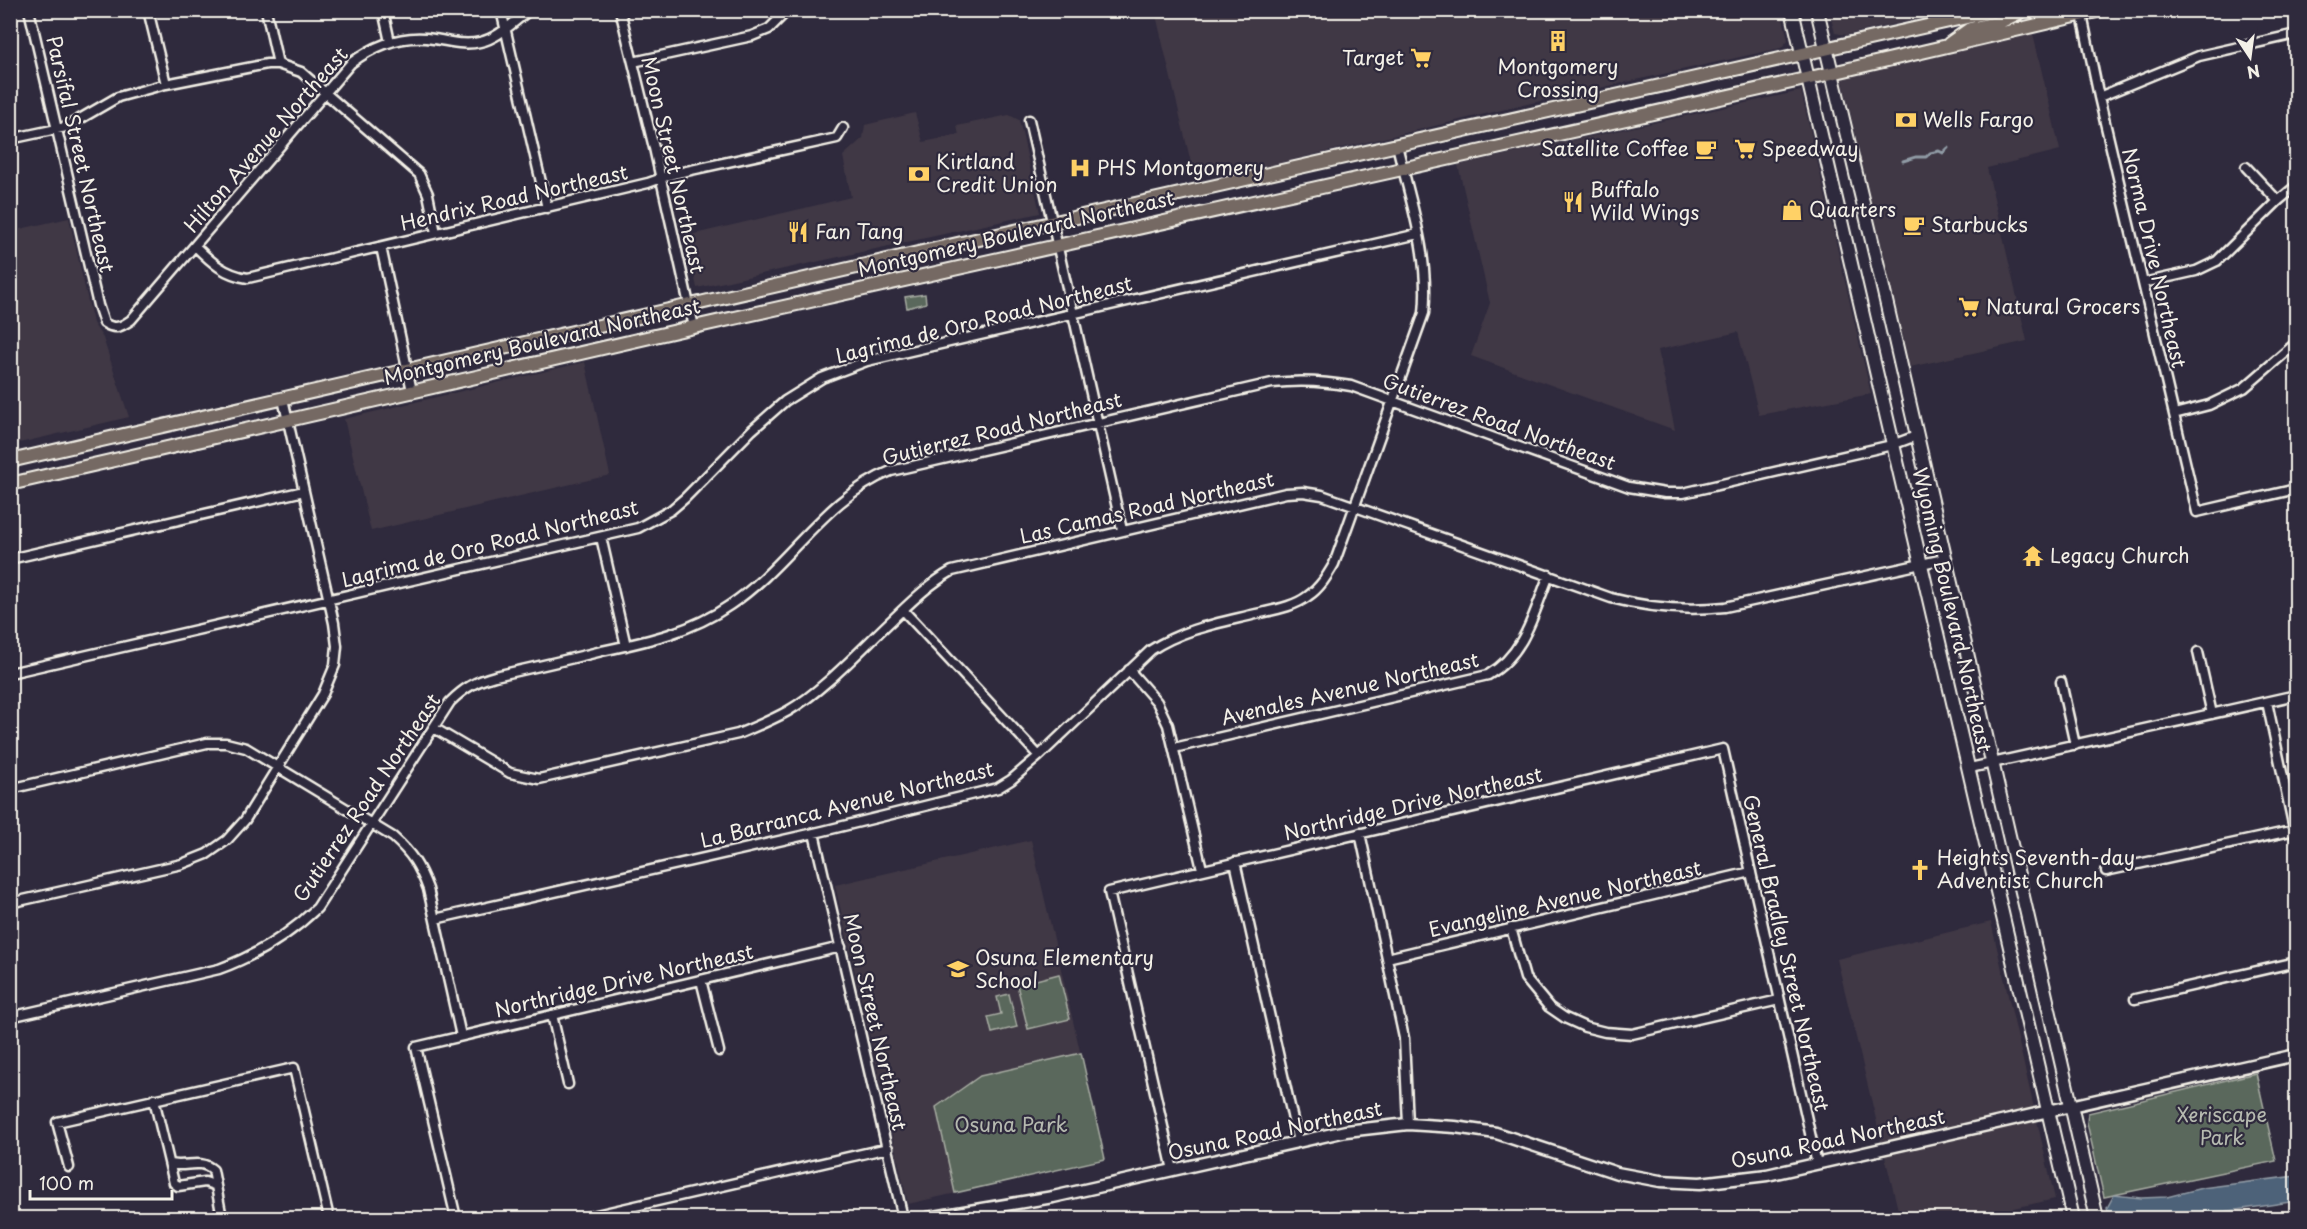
<svg xmlns="http://www.w3.org/2000/svg" width="2307" height="1229" viewBox="0 0 2307 1229" font-family="'Playpen Sans',sans-serif">
	<style>
		.built { fill: #403845 }
		.green { fill: #5a675c; stroke: #a7aca2; stroke-width: 1.5 }
		.water { fill: #4e6279; stroke: #909ba5; stroke-width: 1.5 }
		.lines { fill: none; stroke-linecap: round; stroke-linejoin: round }
		.stream { stroke: #909ba5; stroke-width: 3 }
		.minor-casing { stroke: #f4f1e8; stroke-width: 13 }
		.tertiary-casing { stroke: #f4f1e8; stroke-width: 15 }
		.secondary-casing { stroke: #f4f1e8; stroke-width: 16 }
		.primary-casing { stroke: #f4f1e8; stroke-width: 16 }
		.minor { stroke: #2f2a3d; stroke-width: 8 }
		.tertiary { stroke: #2f2a3d; stroke-width: 10 }
		.secondary { stroke: #2f2a3d; stroke-width: 12 }
		.primary { stroke: #756964; stroke-width: 12 }
		.labels { text-anchor: middle; stroke-width: 4.5; stroke-linejoin: round; paint-order: stroke }
		.poi-label { font-size: 20px; fill: #f4f1e8; stroke: #2f2a3d; text-anchor: start }
		.street-label { font-size: 20px; fill: #f4f1e8; stroke: #2f2a3d }
		.park-label { font-size: 20px; fill: #b6bab0; stroke: #2f2a3d }
	</style>
	<rect width="100%" height="100%" fill="#2f2a3d"/>
	<filter id="ink" filterUnits="userSpaceOnUse"><feTurbulence type="fractalNoise" baseFrequency=".0167" numOctaves="2"/><feDisplacementMap in="SourceGraphic" scale="12" xChannelSelector="R" yChannelSelector="G"/><feConvolveMatrix kernelMatrix="1 2 1 2 8 2 1 2 1" color-interpolation-filters="sRGB"/></filter>
	<g filter="url(#ink)">
		<path class="built" d="M1781 10 1788 40 1781 48 1527 104 1262 167 1209 175H1203L1192 167 1155 11Z
			M1829 11V10L1953 11 1846 35 1835 33Z
			M2033 34 2060 150 1987 168 2027 341 1910 367 1842 78Z
			M1801 91 1871 394 1759 415 1738 332 1658 350 1675 430 1471 356 1490 303 1458 165Z
			M915 113 923 142 959 135 957 126 1009 115 1019 120 1040 213 697 288 686 236 851 197 843 156 863 138 865 125Z
			M69 218 93 323 103 338 129 417 11 445V231Z
			M585 362 610 475 371 531 344 419Z
			M1031 840 1105 1159 908 1204 835 885Z
			M1991 922 2055 1199 1968 1218H1900L1837 959Z"/>
		<path class="green" d="M925 294 926 303 907 308 905 297Z
			M1059 974 1070 1019 1028 1029 1017 985Z
			M1009 994 1017 1027 992 1033 988 1017 1001 1014 997 997Z
			M1081 1053 1105 1159 955 1193 936 1107 980 1076Z
			M2256 1073 2276 1161 2104 1197 2087 1123 2088 1113Z"/>
		<path class="water" d="M2296 1176V1201L2183 1218H2113L2109 1216 2107 1208 2114 1195 2141 1198 2167 1197 2202 1188Z
			M2049 1211 2061 1218H2026Z"/>
		<g class="lines">
			<path class="stream" d="M1903 161 1916 157H1926L1930 153 1939 151 1943 153 1948 148"/>
			<defs>
				<path id="minor" d="M29 10 98 305 104 323C115 330 121 327 131 320L351 63C375 45 404 34 434 39 449 41 464 46 480 42 499 38 514 21 530 10
					M148 10 166 84
					M266 10 278 64
					M383 10 390 42
					M501 10 547 208
					M620 10 654 148 694 327
					M2081 10 2099 97 2197 512 2296 489
					M633 62 752 36 769 29 788 10
					M2099 97 2199 56 2296 34
					M1029 120 1122 530
					M10 139 66 127 118 97 166 84 267 64H278L301 72 419 174 428 194 436 233
					M2246 167 2278 201
					M195 246C211 262 225 275 248 278L648 183 673 174 837 138 843 128
					M381 247 412 391
					M2143 283 2196 271 2217 261 2278 201 2296 186
					M2174 414 2209 405 2244 388 2296 343
					M601 537 626 646
					M10 559 304 491
					M903 610 1039 756
					M2198 652 2212 714
					M1129 670 1157 702 1168 725 1202 869
					M10 673 638 528 671 510 685 498 752 430 785 401 822 378 867 361 1418 234
					M2061 682 2075 745
					M2267 702 2296 838
					M434 728 510 773 539 779 738 734C755 727 772 720 788 711 824 690 861 649 892 620 911 602 929 584 952 571L1286 493 1303 492 1322 495 1611 598C1649 608 1686 611 1725 607L1944 559
					M1174 748 1488 675C1525 654 1534 612 1549 575
					M1970 768 2296 695
					M10 789 207 743H226L246 748 393 837C412 854 419 865 428 889L461 1036
					M814 833 903 1218
					M1360 833 1404 1038 1408 1124
					M1235 862 1298 1142
					M2106 871 2295 830
					M10 903 182 864 207 854 227 840 245 820 323 694 335 665 337 646 334 623 283 399
					M435 919 823 831 998 788 1011 780 1039 756 1151 650C1183 629 1219 623 1256 614 1273 610 1294 607 1308 596 1320 588 1327 576 1334 564L1424 313C1430 256 1410 200 1397 145
					M1511 928 1525 978 1549 1007 1565 1018 1585 1027 1605 1032 1632 1034 1779 1000
					M1387 958 1751 872
					M701 980 719 1051
					M2135 999 2296 962
					M552 1015 568 1084
					M10 1017 219 969C257 955 288 936 317 908L450 702C464 688 476 681 495 676 531 668 566 660 602 651 648 641 691 632 730 605 789 566 824 498 891 471L1272 383C1299 380 1324 381 1351 386L1629 487 1665 493H1683L1892 445 1916 436
					M154 1099 174 1183 178 1186 205 1182 214 1185
					M170 1164C186 1168 200 1158 213 1170L222 1218
					M69 1167 57 1122 294 1068 329 1218
					M1173 1170 1109 892 1723 749 1817 1164
					M456 1218 416 1047 841 947
					M583 1218 888 1148"/>
				<path id="tertiary" d="M928 1218 1053 1197 1346 1131 1408 1124 1455 1127 1496 1133 1617 1173 1660 1181 1700 1183 1767 1175 2296 1055"/>
				<path id="secondary" d="M1792 10 2073 1218
					M1817 10 1878 266 2097 1218"/>
				<path id="primary" d="M1949 44 1970 29 2000 22 2024 10
					M10 461 966 242 1998 10
					M10 484 694 327 1832 73 2101 10"/>
			</defs>
			<use href="#minor" class="minor-casing"/>
			<use href="#tertiary" class="tertiary-casing"/>
			<use href="#secondary" class="secondary-casing"/>
			<use href="#primary" class="primary-casing"/>
			<use href="#minor" class="minor"/>
			<use href="#tertiary" class="tertiary"/>
			<use href="#secondary" class="secondary"/>
			<use href="#primary" class="primary"/>
		</g>
	</g>
	<defs>
		<symbol id="building-bare" viewBox="-9 -9 18 18"><path d="M-4-6H4V6H1V3H-1V6H-4ZM-2.5-4.3h1.7v1.8h-1.7ZM.8-4.3h1.7v1.8H.8ZM-2.5-1h1.7V.8h-1.7ZM.8-1h1.7V.8H.8Z" fill="#ffd166" stroke="#2f2a3d" stroke-width="2.5" paint-order="stroke"/></symbol>
		<symbol id="supermarket-bare" viewBox="-9 -9 18 18"><path d="M-6-5.5h2.5l.6 2H6L4.5 2H-2.5L-4.4-4H-6ZM-1.5 3.2a1.3 1.3 0 1 0 .1 0ZM3 3.2a1.3 1.3 0 1 0 .1 0Z" fill="#ffd166" stroke="#2f2a3d" stroke-width="2.5" paint-order="stroke"/></symbol>
		<symbol id="bank-bare" viewBox="-9 -9 18 18"><path d="M-6-4H6V4H-6ZM0-2.3a2.3 2.3 0 1 0 0 4.6a2.3 2.3 0 1 0 0-4.6Z" fill="#ffd166" stroke="#2f2a3d" stroke-width="2.5" paint-order="stroke"/></symbol>
		<symbol id="cafe-bare" viewBox="-9 -9 18 18"><path d="M-5.5-4.5H6V0H3Q3 3.5 0 3.5H-2.5Q-5.5 3.5-5.5 0ZM3-3.2v2h1.7v-2ZM-6 4.5H4V6H-6Z" fill="#ffd166" stroke="#2f2a3d" stroke-width="2.5" paint-order="stroke"/></symbol>
		<symbol id="hospital-bare" viewBox="-9 -9 18 18"><path d="M-5-5h3v3.5h4V-5h3V5h-3V1.5h-4V5h-3Z" fill="#ffd166" stroke="#2f2a3d" stroke-width="2.5" paint-order="stroke"/></symbol>
		<symbol id="restaurant-bare" viewBox="-9 -9 18 18"><path d="M-5-6h1v4h1v-4h1v4h1v-4h1v5L-1.5 .5V6h-2V.5L-5-1ZM5-6V6H3V1.5H1.5Q1.5-4 5-6Z" fill="#ffd166" stroke="#2f2a3d" stroke-width="2.5" paint-order="stroke"/></symbol>
		<symbol id="shop-bare" viewBox="-9 -9 18 18"><path d="M-5-2.5h2.3a2.7 3.5 0 0 1 5.4 0H5L5.5 6h-11ZM-1.5-2.5h3a1.5 2.3 0 0 0-3 0Z" fill="#ffd166" stroke="#2f2a3d" stroke-width="2.5" paint-order="stroke"/></symbol>
		<symbol id="temple-bare" viewBox="-9 -9 18 18"><path d="M0-6L5-2H3V0L6.5 2.5H4V6H1.5V3h-3V6H-4V2.5H-6.5L-3 0V-2H-5Z" fill="#ffd166" stroke="#2f2a3d" stroke-width="2.5" paint-order="stroke"/></symbol>
		<symbol id="church-bare" viewBox="-9 -9 18 18"><path d="M-1.2-6h2.4v3.5h3.3v2.4h-3.3V6h-2.4V-.1h-3.3v-2.4h3.3Z" fill="#ffd166" stroke="#2f2a3d" stroke-width="2.5" paint-order="stroke"/></symbol>
		<symbol id="school-bare" viewBox="-9 -9 18 18"><path d="M0-5L7-2L0 1L-7-2ZM-4 1L0 2.5L4 1V4Q0 6-4 4Z" fill="#ffd166" stroke="#2f2a3d" stroke-width="2.5" paint-order="stroke"/></symbol>
	</defs>
	<g fill-rule="evenodd">
		<use href="#building-bare" x="1543" y="26" width="30" height="30"/>
		<use href="#supermarket-bare" x="1406" y="43" width="30" height="30"/>
		<use href="#bank-bare" x="1891" y="105" width="30" height="30"/>
		<use href="#cafe-bare" x="1691" y="134" width="30" height="30"/>
		<use href="#supermarket-bare" x="1730" y="134" width="30" height="30"/>
		<use href="#hospital-bare" x="1065" y="153" width="30" height="30"/>
		<use href="#bank-bare" x="904" y="159" width="30" height="30"/>
		<use href="#restaurant-bare" x="1558" y="187" width="30" height="30"/>
		<use href="#shop-bare" x="1777" y="195" width="30" height="30"/>
		<use href="#cafe-bare" x="1899" y="210" width="30" height="30"/>
		<use href="#restaurant-bare" x="783" y="217" width="30" height="30"/>
		<use href="#supermarket-bare" x="1954" y="292" width="30" height="30"/>
		<use href="#temple-bare" x="2018" y="541" width="30" height="30"/>
		<use href="#church-bare" x="1905" y="855" width="30" height="30"/>
		<use href="#school-bare" x="943" y="954" width="30" height="30"/>
	</g>
	<g class="labels">
		<g class="poi-label">
			<text x="1404" y="65" text-anchor="end">Target</text>
			<text x="1558" y="74" text-anchor="middle">Montgomery<tspan x="1558" dy="23">Crossing</tspan></text>
			<text x="1923" y="127">Wells Fargo</text>
			<text x="1689" y="156" text-anchor="end">Satellite Coffee</text>
			<text x="1762" y="156">Speedway</text>
			<text x="936" y="169">Kirtland<tspan x="936" dy="23">Credit Union</tspan></text>
			<text x="1097" y="175">PHS Montgomery</text>
			<text x="1590" y="197">Buffalo<tspan x="1590" dy="23">Wild Wings</tspan></text>
			<text x="1809" y="217">Quarters</text>
			<text x="1931" y="232">Starbucks</text>
			<text x="815" y="239">Fan Tang</text>
			<text x="1986" y="314">Natural Grocers</text>
			<text x="2050" y="563">Legacy Church</text>
			<text x="1937" y="865">Heights Seventh-day<tspan x="1937" dy="23">Adventist Church</tspan></text>
			<text x="975" y="965">Osuna Elementary<tspan x="975" dy="23">School</tspan></text>
		</g>
		<g class="street-label">
			<text transform="translate(266 140) rotate(-49)" y="7">Hilton Avenue Northeast</text>
			<text transform="translate(80 154) rotate(77)" y="7">Parsifal Street Northeast</text>
			<text transform="translate(673 165) rotate(77)" y="7">Moon Street Northeast</text>
			<text transform="translate(514 198) rotate(-13)" y="7">Hendrix Road Northeast</text>
			<text transform="translate(1016 234) rotate(-13)" y="7">Montgomery Boulevard Northeast</text>
			<text transform="translate(2154 258) rotate(77)" y="7">Norma Drive Northeast</text>
			<text transform="translate(984 320) rotate(-14)" y="7">Lagrima de Oro Road Northeast</text>
			<text transform="translate(542 342) rotate(-13)" y="7">Montgomery Boulevard Northeast</text>
			<text transform="translate(1499 422) rotate(20)" y="7">Gutierrez Road Northeast</text>
			<text transform="translate(1002 429) rotate(-14)" y="7">Gutierrez Road Northeast</text>
			<text transform="translate(1147 508) rotate(-13)" y="7">Las Camas Road Northeast</text>
			<text transform="translate(490 544) rotate(-14)" y="7">Lagrima de Oro Road Northeast</text>
			<text transform="translate(1952 610) rotate(77)" y="7">Wyoming Boulevard Northeast</text>
			<text transform="translate(1350 689) rotate(-13)" y="7">Avenales Avenue Northeast</text>
			<text transform="translate(367 798) rotate(-56)" y="7">Gutierrez Road Northeast</text>
			<text transform="translate(1413 804) rotate(-13)" y="7">Northridge Drive Northeast</text>
			<text transform="translate(847 805) rotate(-14)" y="7">La Barranca Avenue Northeast</text>
			<text transform="translate(1565 899) rotate(-13)" y="7">Evangeline Avenue Northeast</text>
			<text transform="translate(1786 953) rotate(77)" y="7">General Bradley Street Northeast</text>
			<text transform="translate(624 981) rotate(-13)" y="7">Northridge Drive Northeast</text>
			<text transform="translate(875 1022) rotate(77)" y="7">Moon Street Northeast</text>
			<text transform="translate(1275 1131) rotate(-12)" y="7">Osuna Road Northeast</text>
			<text transform="translate(1838 1139) rotate(-12)" y="7">Osuna Road Northeast</text>
		</g>
		<g class="park-label">
			<text x="2222" y="1122">Xeriscape<tspan x="2222" dy="23">Park</tspan></text>
			<text x="1011" y="1132">Osuna Park</text>
		</g>
	</g>
	<rect width="2307" height="1229" fill="none" stroke="#2f2a3d" stroke-width="36"/>
	<rect x="18" y="18" width="2271" height="1193" fill="none" stroke="#f4f1e8" stroke-width="2" filter="url(#ink)"/>
	<g transform="translate(2250 57) rotate(167)" stroke="#2f2a3d" stroke-width="4.5" paint-order="stroke">
	<path d="M0-4.5L10 22L0 15L-10 22Z" fill="#f4f1e8"/>
	<text y="-9" font-size="16" font-weight="bold" text-anchor="middle" fill="#f4f1e8">N</text>
	</g>
	<path d="M30 1190v9h142v-9" fill="none" stroke="#f4f1e8" stroke-width="3"/>
	<text x="39" y="1190" font-size="18" fill="#f4f1e8" stroke="#2f2a3d" stroke-width="4.5" paint-order="stroke">100 m</text>
</svg>
